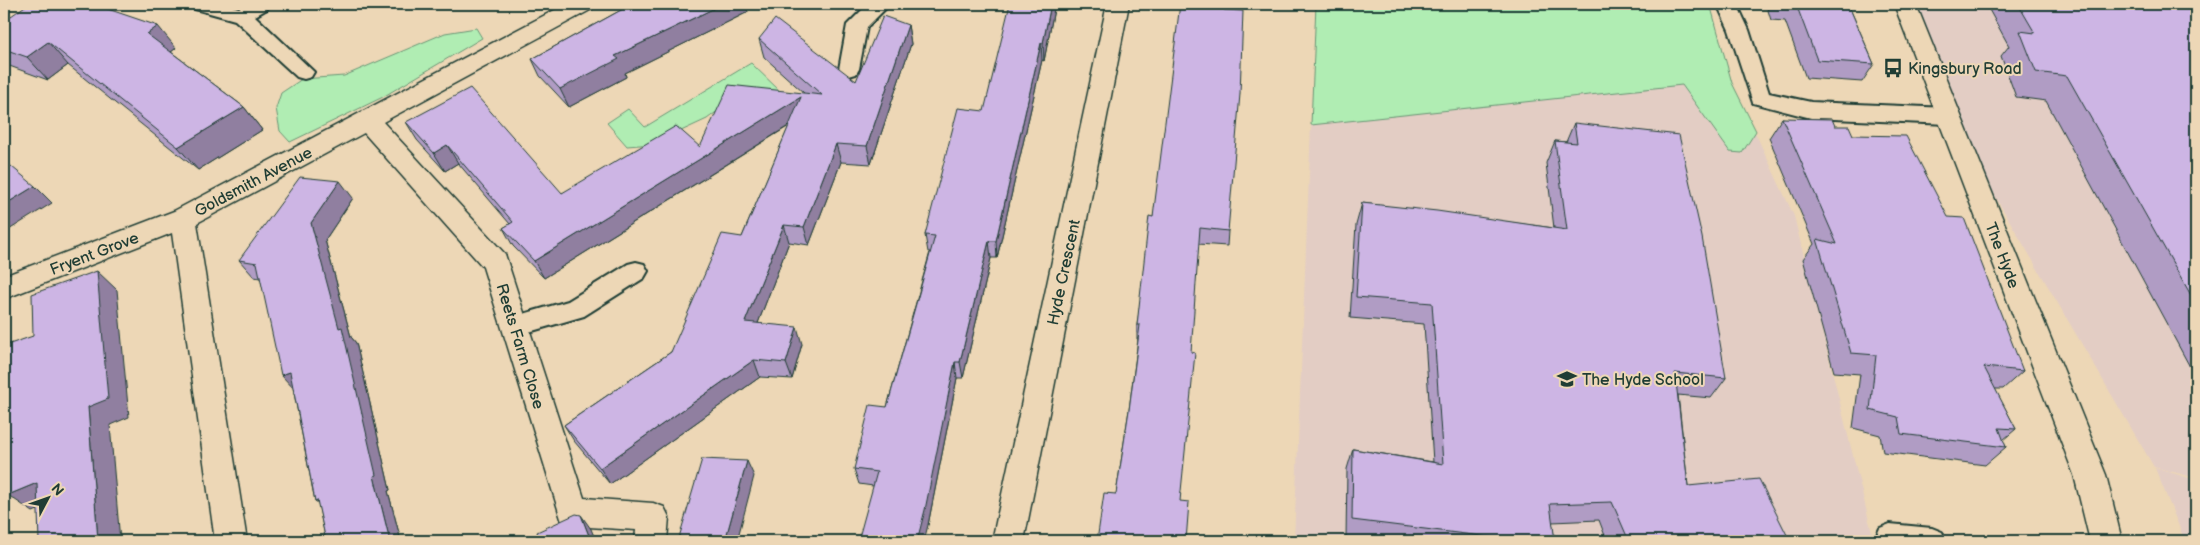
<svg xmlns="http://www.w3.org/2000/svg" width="2200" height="545" viewBox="0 0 2200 545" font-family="'Balsamiq Sans',sans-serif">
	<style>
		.built { fill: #e3cdc4 }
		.green { fill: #b0edb3; stroke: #689574 }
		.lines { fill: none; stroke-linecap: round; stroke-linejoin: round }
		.service-casing { stroke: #1f3d34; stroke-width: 4 }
		.minor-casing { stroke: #1f3d34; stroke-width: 3 }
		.primary-casing { stroke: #1f3d34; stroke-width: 3 }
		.service { fill: #edd7b6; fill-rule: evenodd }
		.minor { fill: #edd7b6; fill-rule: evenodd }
		.primary { fill: #edd7b6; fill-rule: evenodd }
		.wall { fill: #b09cc4; stroke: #1f3d34 }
		.shaded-wall { fill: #907fa0; stroke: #1f3d34 }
		.building { fill: #cdb5e4; stroke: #1f3d34 }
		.labels { text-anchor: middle; stroke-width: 4; stroke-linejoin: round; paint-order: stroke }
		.poi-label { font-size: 16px; fill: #1f3d34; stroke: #edd7b6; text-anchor: start }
		.street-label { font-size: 16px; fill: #1f3d34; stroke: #edd7b6 }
	</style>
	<rect width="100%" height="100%" fill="#edd7b6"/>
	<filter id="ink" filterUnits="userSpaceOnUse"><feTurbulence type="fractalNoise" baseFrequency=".02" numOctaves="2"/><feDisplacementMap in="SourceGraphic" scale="10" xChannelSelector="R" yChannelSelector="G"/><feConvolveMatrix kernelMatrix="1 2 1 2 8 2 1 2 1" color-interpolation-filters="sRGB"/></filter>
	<g filter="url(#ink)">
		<path class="built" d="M1316 4H1710L1732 83 1794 216 1874 541H1294Z
			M1902 4H2196V478L2154 467 1948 116Z
			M2155 468 2196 480V541H2185Z"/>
		<path class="green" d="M1316 4H1710L1732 83 1756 131 1742 153 1730 152 1682 85 1311 125Z
			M476 28 482 38 381 98 290 142 280 131 276 108 281 93 302 79 344 76 445 33Z
			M751 63 782 93 748 88 707 119 653 144 627 146 607 123 628 109 645 127Z"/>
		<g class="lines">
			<defs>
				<path id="service" d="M192 4H225L239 8 246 4H270L267 9 255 16 314 72 311 77 304 79 297 77 235 20 195 9Z
					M868 4H890L867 27 859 69 856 74 849 76 842 74 839 69 847 25Z
					M1717 4H1737L1749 30 1769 93 1811 102 1948 108 1956 111 1959 116 1956 121 1948 124 1811 118 1753 103 1729 30Z
					M636 262 644 264 648 271 644 278 584 316 515 336 506 333 503 326 506 319 568 301 628 264Z
					M1890 524 1932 528 1942 532 1946 541H1878L1876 537 1880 528Z"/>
				<path id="minor" d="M566 4H595L592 9 383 122 505 254 584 498 653 503 664 507 669 517 667 541H635L636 530 573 526 562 522 483 267 364 133 197 223 247 541H215L172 233 4 299V276L174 211Z
					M1107 4H1129L1024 541H992Z"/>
				<path id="primary" d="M1894 4H1916L2106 475 2122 541H2090L2074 475Z"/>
			</defs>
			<use href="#service" class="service-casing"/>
			<use href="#minor" class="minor-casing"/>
			<use href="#primary" class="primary-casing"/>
			<use href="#service" class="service"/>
			<use href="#minor" class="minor"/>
			<use href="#primary" class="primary"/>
		</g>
		<path class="wall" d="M632 4H755L746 8 748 12 625 73 626 77 569 107 540 76 532 59Z
			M1055 4 1044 61 1042 60 997 258H991L963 378H957L928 525 873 486 859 484 854 469 887 407 930 252H928L925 235 984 111Z
			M1766 4H1848L1874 64 1862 82 1806 78 1785 21 1771 20Z
			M1988 4H2196V378L2046 101 2016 97 2001 56 2009 46 1987 6Z
			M1224 10 1228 231 1227 246 1198 244 1116 494 1129 410 1138 339H1137V325L1153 217Z
			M4 21 176 48 171 52 244 107 262 130 198 170 68 65 48 80 4 64Z
			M908 25 911 44 871 164 841 162 809 245 789 242 758 323 802 344 792 379 760 377 610 484 574 441 564 425 671 352 742 237 789 126 544 278 513 246 503 228 510 224 458 163 445 171 417 140 406 122 562 193 700 147 804 93 764 57 759 39 856 81Z
			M1782 118 1835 126 1853 135 2023 371 2003 389H1995L2016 429 2003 440 2006 447 1985 465 1883 452 1880 435 1853 428 1860 374 1834 372 1803 259 1814 244 1769 138Z
			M1574 123 1726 378 1711 398 1678 395 1688 486 1790 541H1607L1599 520 1552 522 1555 541H1366L1346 539 1347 469 1353 449 1433 462 1424 324 1350 318 1356 225 1362 203 1554 228 1546 163 1555 141 1566 142Z
			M353 198 325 240 351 337 356 343 390 490 388 491 401 541H326L318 503 315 501 293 388 260 278 254 277 239 260Z"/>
		<path class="shaded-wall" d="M723 4H755L746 8 748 12 625 73 626 77 569 107 560 89 615 56Z
			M1051 4H1055L1044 61 1043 43Z
			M908 25 911 44 871 164 867 146Z
			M158 26 176 48 165 57 147 34Z
			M48 42 68 65 48 80 27 57Z
			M1041 43 1042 60 997 258 996 241Z
			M801 97 806 115 544 278 534 261Z
			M244 107 262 130 198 170 178 147Z
			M836 144 841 162 809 245 804 227Z
			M447 145 458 163 445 171 434 153Z
			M340 181 353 198 325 240 351 337 356 343 390 490 388 491 401 541H390L311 223Z
			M35 186 52 203 4 233V205Z
			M784 225 789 242 752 339 745 322Z
			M989 241 991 258 963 378 960 362Z
			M97 271 117 290 129 417 110 425 120 541H98L88 407Z
			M797 327 802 344 792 379 786 363Z
			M754 360 760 377 610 484 600 468Z
			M955 362 957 378 928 525 924 541H917Z
			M290 372 296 391 281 375Z
			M747 461 754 476 737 541H725Z
			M37 483 62 500 33 512 8 495Z
			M581 515 591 529 596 541H591Z"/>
		<path class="building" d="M28 4H93L158 26 147 34 244 107 178 147 48 42 27 57 4 49V21Z
			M632 4H723L615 56 619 59 560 89 532 59Z
			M1010 4H1051L1043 43H1041L996 241H989L960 362H955L925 510 917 541H858L877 472 854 469 870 405 887 407 935 236 925 235 958 108 984 111Z
			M1180 4H1225L1224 10 1243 11 1240 94 1228 231 1200 228 1191 352 1195 353 1180 501 1189 502 1186 541H1097L1104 493 1116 494 1129 410 1140 325H1137L1149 216 1153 217Z
			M1796 4H1848L1874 64 1817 60Z
			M2018 4H2196V304L2067 76 2036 72 2020 31 2035 33Z
			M883 16 908 25 867 146 836 144 804 227 784 225 745 322 797 327 786 363 754 360 600 468 564 425 671 352 722 234 742 237 801 97 534 261 503 228 513 222 447 145 434 153 406 122 470 88 562 193 676 126 700 147 729 85 822 95 759 39 775 19 856 81Z
			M1782 118 1832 119 1835 126H1849L1853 135 1906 136 1948 217 1964 218 2023 371 1984 367 2016 429 1999 428 2006 447 1901 434 1898 417 1870 410 1876 355 1851 353 1817 239 1837 244Z
			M1574 123 1679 135 1702 237 1726 378 1675 373 1688 486 1759 479 1790 541H1629L1612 502 1550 504 1555 541H1522L1352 520 1353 449 1443 464 1432 303 1356 297 1362 203 1437 211 1567 230 1555 141 1577 143Z
			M6 162 35 186 4 205V163Z
			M300 177 340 181 311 223 339 328 342 327 376 475 374 476 390 541H326L317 500 315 501 290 372 281 375 257 263 239 260Z
			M97 271 108 399 88 407 98 541H39L37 483 8 495 4 346 33 336 32 294Z
			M702 459 747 461 725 541H678Z
			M576 514 581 515 591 541H540L537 532Z"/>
	</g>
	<defs>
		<symbol id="bus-bare" viewBox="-9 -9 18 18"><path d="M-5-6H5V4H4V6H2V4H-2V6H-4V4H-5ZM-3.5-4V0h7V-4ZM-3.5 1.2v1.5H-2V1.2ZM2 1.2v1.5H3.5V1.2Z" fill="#1f3d34" stroke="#edd7b6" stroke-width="2.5" paint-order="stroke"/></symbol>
		<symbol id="school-bare" viewBox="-9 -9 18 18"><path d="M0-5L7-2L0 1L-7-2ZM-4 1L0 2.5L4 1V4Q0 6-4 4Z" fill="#1f3d34" stroke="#edd7b6" stroke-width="2.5" paint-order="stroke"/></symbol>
	</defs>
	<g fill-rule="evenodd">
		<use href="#bus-bare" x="1879" y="54" width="28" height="28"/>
		<use href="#school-bare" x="1553" y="365" width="28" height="28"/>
	</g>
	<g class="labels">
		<g class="poi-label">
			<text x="1908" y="74">Kingsbury Road</text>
			<text x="1582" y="385">The Hyde School</text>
		</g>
		<g class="street-label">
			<text transform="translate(253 181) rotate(-28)" y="6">Goldsmith Avenue</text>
			<text transform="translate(94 253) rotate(-21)" y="6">Fryent Grove</text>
			<text transform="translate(2003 255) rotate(69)" y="6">The Hyde</text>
			<text transform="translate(1063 272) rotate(-78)" y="6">Hyde Crescent</text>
			<text transform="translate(521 346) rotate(73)" y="6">Reets Farm Close</text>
		</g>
	</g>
	<rect width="2200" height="545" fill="none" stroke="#edd7b6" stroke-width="20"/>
	<rect x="10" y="10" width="2180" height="525" fill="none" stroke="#1f3d34" stroke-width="2" filter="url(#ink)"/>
	<g transform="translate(48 498) rotate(49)" stroke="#edd7b6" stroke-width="4" paint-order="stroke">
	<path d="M0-4L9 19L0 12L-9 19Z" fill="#1f3d34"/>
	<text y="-8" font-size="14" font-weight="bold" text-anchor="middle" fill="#1f3d34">N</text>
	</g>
</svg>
